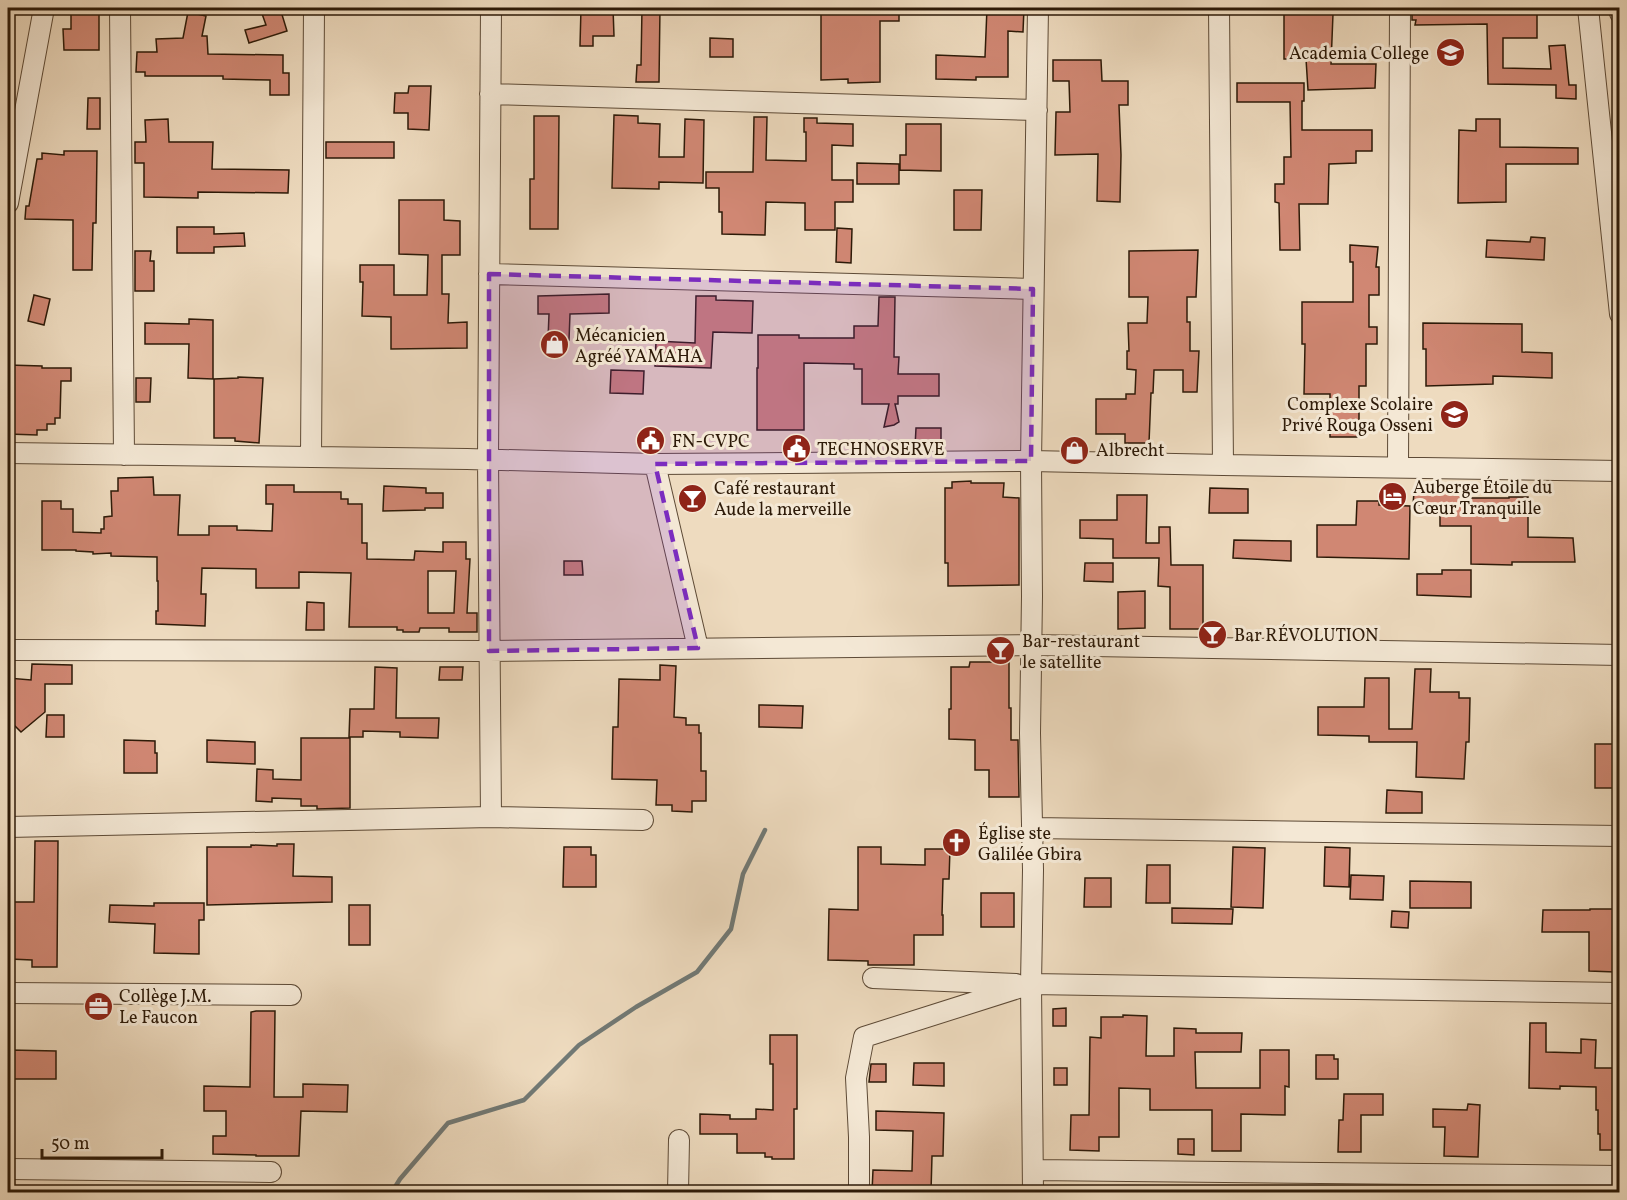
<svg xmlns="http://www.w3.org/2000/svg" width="1627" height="1200" viewBox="0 0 1627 1200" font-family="Vollkorn,serif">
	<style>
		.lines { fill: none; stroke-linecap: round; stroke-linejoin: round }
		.stream { stroke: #717975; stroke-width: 4.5 }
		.building { fill: #d08773; stroke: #2d1a08; stroke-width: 1.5; fill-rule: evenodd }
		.minor-casing { stroke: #5d4a36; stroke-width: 22 }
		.minor { stroke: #f4e8d5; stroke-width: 20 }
		.marked { fill: #7b2cbf; fill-opacity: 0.2; stroke: #7b2cbf; stroke-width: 4.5; stroke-dasharray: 12 8; stroke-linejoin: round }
		.labels { text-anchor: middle; stroke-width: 6; stroke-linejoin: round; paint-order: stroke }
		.poi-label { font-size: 18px; fill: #2d1a08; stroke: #f4e8d5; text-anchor: start }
	</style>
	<rect width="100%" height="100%" fill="#eedbbf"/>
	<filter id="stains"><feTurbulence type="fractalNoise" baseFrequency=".00333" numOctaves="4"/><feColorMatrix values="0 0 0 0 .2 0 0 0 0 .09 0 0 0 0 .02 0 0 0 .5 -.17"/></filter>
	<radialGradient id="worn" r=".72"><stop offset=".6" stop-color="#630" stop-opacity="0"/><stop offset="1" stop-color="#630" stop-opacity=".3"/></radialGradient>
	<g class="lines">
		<path class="stream" d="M392 1192 400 1179 448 1123 524 1100 579 1045 636 1007 697 972 731 929 743 874 765 830"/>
	</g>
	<path class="building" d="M260 8H280L287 31 249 43 245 30 266 25Z
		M581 8H613L614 36H593V46H580Z
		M642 8H660L659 82H636L637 65H641Z
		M821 8H899V21H880V82L848 83V79L821 80Z
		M987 8H1024L1023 32 1008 31V77H976V80L936 79V55L985 57Z
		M1310 8H1327V14H1333L1331 64H1376L1375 88 1308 90 1306 59H1284V12L1311 13Z
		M1412 8H1537V38H1503V68L1551 69 1549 46 1565 45 1569 85H1576V99L1556 98V85L1488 84 1487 24 1415 25 1416 20H1412Z
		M71 11 99 12V50H64L63 29H71Z
		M188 12 206 16 202 36H207L208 54 283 55V73H289V95H270V80L223 79V76H145V72H136L137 52H157L156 39 183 38Z
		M710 38 733 39V57H710Z
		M1053 60H1101L1102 81H1128V105H1119L1121 155 1120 202 1097 201 1098 154 1055 155 1056 112H1070L1069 81H1053Z
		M1237 83H1304V101H1302V130H1372V151H1356V163L1329 164 1328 204H1299L1300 250H1280L1279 203 1275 202V184H1284V157H1291L1290 102H1237Z
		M409 86H431L429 130 408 129V113H394L395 93H408Z
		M88 98H100V129H87Z
		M614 115 638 116V123L660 124 659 157H684L685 119 704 120 703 183 659 182V189L612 188Z
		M534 116H559L558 229H530V179H534Z
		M754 117H767L766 160 806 161V132H804V118H817V123L853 124V146L832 145V180H853V202H835V230H805V203L766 202 765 235 722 234V212H719V188H706V172H753Z
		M168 119 169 142H213L212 169 289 170 288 193 198 192V198L144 197V163H135V142H146L145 120Z
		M1476 119H1500V147L1578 148V164H1506V202L1458 203 1459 130 1476 131Z
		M906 124H941V171L900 170V155H906Z
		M326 142H394V158H326Z
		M64 151H97L96 223H93L92 270H73V220L25 219 26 206H29L37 159H42V153L64 155Z
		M857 163 899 164V184H857Z
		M954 190H982L981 230H954Z
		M399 200H444V220L460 221V255H442V294H449L448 323 467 322V348L391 349V317L362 316 363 282H360V265H394V295H427L428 255 399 254Z
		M177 227H214V234L244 233 245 246 214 247V253H177Z
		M837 228 852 229 851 263 836 262Z
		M1531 237 1545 238 1544 260 1486 257 1487 240 1530 242Z
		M1350 245 1378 247 1376 267H1379V295H1369V327H1377V344H1366V386H1359V437H1330V394H1304L1305 344H1302V302H1353V262H1350Z
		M1198 250 1196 297H1187V322H1190V351H1199L1197 392H1183V370H1154L1153 393H1151L1149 443H1125V434H1096V399H1126V394H1135L1136 370 1127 369V351H1129L1128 323H1147L1148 297H1129V251Z
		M135 251H151L150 261H154V291H135Z
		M609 294V313L570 314 569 340 548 339 549 314H538V296Z
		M34 295 50 299 44 325 28 321Z
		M696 296H716V300L753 301 752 333 713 332 711 368 655 366 656 341 695 343Z
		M879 297H895L894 357H899L898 374H939V396H898V404H895L899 422 894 425 884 427 889 404H862V369H854V364L804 363V430H757V368H758V335H799V338H854V326H878Z
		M189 319 213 320V379L188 378 189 344H145V323L189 324Z
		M1423 323 1522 324V352L1552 353V378L1493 376V384L1426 386V349H1423Z
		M8 365 42 366V368H71V381H61L60 418H55V424H47V430H37V435L8 434Z
		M611 370 644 371 643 394 610 393Z
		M238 377 263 378 259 443 235 441V438H214V379L238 378Z
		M136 378H151L150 402H136Z
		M916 428H941V442H934V447H915Z
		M153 477 154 495H180L178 535H209V526H237V530L272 531 273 504H266V485H294V492H341V499H348V504H362V543H367V559L414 560 415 551 443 552V542H466V559H470L467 613H477V632H449V628H420L419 632H403V630H397V627H349L351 573 299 572V588H256V569L202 568 201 594H206L205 626 156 624V611H158V581H157V557L111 556V553L93 554V552L76 551V550H42V501H61V509H73V532L101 533V529H104V517L112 516 111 491H118V478ZM428 571H456L454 613H428Z
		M971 481V483H1004L1003 497 1019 498V585L948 586V563H945V488H952V482Z
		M384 486 426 488V493H443V508H425V510L383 511Z
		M1210 488 1248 489V513H1209Z
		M1414 492H1470V498H1509V497H1528V537L1573 538 1575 562H1512V565L1471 564V526H1440V506L1413 505Z
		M1117 495H1147L1146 543H1159V527H1170L1171 565H1203V629H1170V587L1158 586 1159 558H1113V539L1080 538V520H1117Z
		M1357 501H1379V505L1410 506 1409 559 1317 557V525H1356Z
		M1234 540 1291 541V561L1233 558Z
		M564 561H582L583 575H564Z
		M1085 563H1113V582L1084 581Z
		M1442 570H1471V597L1417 595V574H1442Z
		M1145 591V628L1118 629V592Z
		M307 602 324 603V630H306Z
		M970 662H1009V708H1011V740H1018L1019 797H989V770H975V740L949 739V709H951V667H969Z
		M32 664 72 665V684H45V712L21 732 13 724H8V678L31 680Z
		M660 665 676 666 674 717 686 718V725H699V733H701V771H706V801H692V812L672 811V805H656L657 780 612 779 613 727H618L619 679 660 680Z
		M375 667 397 668 396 718H439L438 738 400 737V732L363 731V737H349L350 709H374Z
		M440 667H463L462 680H439Z
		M1415 669H1431L1430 692H1459V698H1470L1469 742H1466L1464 779 1416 777 1417 742H1369V736L1318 735V707H1364L1365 678H1389V729H1412Z
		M759 705 803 706 802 728 759 727Z
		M47 715H64V737H46Z
		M301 738H350V808L317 809V806H301V799L272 798V802L256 801 257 769 273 770V779L301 780Z
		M124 740 155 741V753H157V773H124Z
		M207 740 255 742V764L207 762Z
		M1595 744H1620V788H1595Z
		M1387 790 1422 792V813H1386Z
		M35 841H58L57 967H32V960L10 959 12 902H34Z
		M277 844H294L293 876 332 877V902L207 905V847H251V845L277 846Z
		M564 847H591V855H596V887H563Z
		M858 847H881V864L925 865V849H950L949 879H943L942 915H943V935H914V965H868V961L828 960 829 909 858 910Z
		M1233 847 1265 848 1263 908 1231 907Z
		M1325 847 1350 848 1349 887 1324 886Z
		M1147 865H1170V903H1146Z
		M1351 875 1384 876 1383 900 1350 899Z
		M1085 878H1111V907H1084Z
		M1410 881 1471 882V908H1410Z
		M981 893H1014V927H981Z
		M154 903H204V920H199V954L154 953 155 924 109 922 110 905 154 906Z
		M349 905H370V945H349Z
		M1172 908 1233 909 1232 924 1172 923Z
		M1590 909H1616L1615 972 1589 971V932H1542L1543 910H1590Z
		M1392 911 1409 912 1408 928 1391 927Z
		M1066 1008V1026H1053V1009Z
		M256 1011H275L274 1097H303V1084L348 1085 347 1112 301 1111 299 1156H256V1155L213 1154V1136H226V1111H204V1086L250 1087 251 1012Z
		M1123 1015 1147 1016 1146 1056H1174V1028L1196 1029V1033H1242L1241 1052H1195L1196 1088H1260V1050H1289V1087L1285 1086V1115L1241 1114V1151H1212V1110H1150V1089L1119 1088V1137H1099V1151L1070 1150 1071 1115H1089L1090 1037 1101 1038V1017H1123Z
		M1530 1023H1546V1052L1581 1053V1039L1596 1040 1595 1068H1614V1073H1620V1150H1600V1134H1598V1110H1596V1087L1560 1086V1089L1529 1088Z
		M770 1035H797V1109H794V1159H772V1157H765V1153H737V1134H700V1114L730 1115V1119H756V1109L773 1110V1064H770Z
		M10 1050 56 1051V1079H10Z
		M1316 1055H1334V1059H1338V1079H1316Z
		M914 1063H944V1086L913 1085Z
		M871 1064H886V1082H869Z
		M1054 1068H1067V1085H1054Z
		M1344 1094H1383V1115H1361V1152H1338L1339 1120H1343Z
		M1468 1104 1480 1105 1478 1157 1444 1156 1445 1127H1433V1109L1467 1110Z
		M876 1111 944 1113 943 1156H932L931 1192H872L873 1170 912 1171 913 1131 876 1130Z
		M1178 1139H1194V1155L1178 1154Z"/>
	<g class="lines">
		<defs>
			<path id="minor" d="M120 8 124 455
				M1038 8 1031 461 1032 596 1030 733 1033 870 1031 984 1620 993
				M1219 8 1223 465
				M1588 8 1620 314
				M1619 8 1620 13
				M490 94 1037 110
				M8 203 44 8
				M489 274 1033 289
				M8 453 467 459 655 464 1031 461 1223 465 1620 471
				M311 457 314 8
				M655 464 698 648
				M1398 467 1400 8
				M8 650 489 651 1032 645 1620 655
				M491 817 488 459 491 8
				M8 827 491 817 643 820
				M1032 828 1620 836
				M873 978 1016 984
				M1031 984 1033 1192
				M8 993 291 995
				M8 1169 271 1172
				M1033 1170 1620 1176
				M678 1192 679 1140
				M859 1192V1137L856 1078 864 1037 1031 984"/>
		</defs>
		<use href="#minor" class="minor-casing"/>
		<use href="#minor" class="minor"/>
	</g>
	<path class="marked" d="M489 274 1033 289 1031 461 655 464 698 648 489 651Z"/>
	<defs>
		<symbol id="school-disc" viewBox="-11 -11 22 22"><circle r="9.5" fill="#8f2418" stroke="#f4e8d5"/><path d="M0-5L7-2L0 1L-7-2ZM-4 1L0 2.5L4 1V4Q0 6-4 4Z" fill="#fff"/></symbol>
		<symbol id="shop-disc" viewBox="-11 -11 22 22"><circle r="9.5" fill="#8f2418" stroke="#f4e8d5"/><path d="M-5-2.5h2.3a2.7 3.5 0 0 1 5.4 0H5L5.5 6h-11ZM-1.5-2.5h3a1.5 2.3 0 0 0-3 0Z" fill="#fff"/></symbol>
		<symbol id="civic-disc" viewBox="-11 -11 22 22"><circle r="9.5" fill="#8f2418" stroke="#f4e8d5"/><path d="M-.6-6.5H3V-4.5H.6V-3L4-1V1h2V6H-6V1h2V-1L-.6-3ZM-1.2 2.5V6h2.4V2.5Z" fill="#fff"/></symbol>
		<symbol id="hotel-disc" viewBox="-11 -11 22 22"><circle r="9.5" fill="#8f2418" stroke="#f4e8d5"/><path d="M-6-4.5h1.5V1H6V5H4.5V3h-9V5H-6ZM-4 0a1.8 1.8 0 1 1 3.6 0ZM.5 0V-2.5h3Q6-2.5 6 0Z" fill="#fff"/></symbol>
		<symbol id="bar-disc" viewBox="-11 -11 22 22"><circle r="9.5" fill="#8f2418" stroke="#f4e8d5"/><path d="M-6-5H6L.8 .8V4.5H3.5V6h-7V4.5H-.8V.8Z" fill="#fff"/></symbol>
		<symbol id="church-disc" viewBox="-11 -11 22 22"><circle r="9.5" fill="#8f2418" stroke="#f4e8d5"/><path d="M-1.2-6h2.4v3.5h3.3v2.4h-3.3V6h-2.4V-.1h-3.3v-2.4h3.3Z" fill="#fff"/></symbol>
		<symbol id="office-disc" viewBox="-11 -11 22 22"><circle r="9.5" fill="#8f2418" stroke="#f4e8d5"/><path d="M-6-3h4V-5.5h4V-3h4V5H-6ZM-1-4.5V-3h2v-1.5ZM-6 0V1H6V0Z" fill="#fff"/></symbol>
	</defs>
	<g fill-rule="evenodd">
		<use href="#school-disc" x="1434" y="36" width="33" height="33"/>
		<use href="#shop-disc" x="538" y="328" width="33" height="33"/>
		<use href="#school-disc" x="1438" y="398" width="33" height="33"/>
		<use href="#civic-disc" x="634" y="424" width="33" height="33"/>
		<use href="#civic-disc" x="780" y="432" width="33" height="33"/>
		<use href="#shop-disc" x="1058" y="434" width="33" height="33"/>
		<use href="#hotel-disc" x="1376" y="480" width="33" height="33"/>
		<use href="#bar-disc" x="676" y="482" width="33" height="33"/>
		<use href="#bar-disc" x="1196" y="618" width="33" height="33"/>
		<use href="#bar-disc" x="984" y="634" width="33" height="33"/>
		<use href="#church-disc" x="940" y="826" width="33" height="33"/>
		<use href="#office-disc" x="82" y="990" width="33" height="33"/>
	</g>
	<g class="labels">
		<g class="poi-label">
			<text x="1429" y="59" text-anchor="end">Academia College</text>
			<text x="575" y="341">Mécanicien<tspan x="575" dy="21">Agréé YAMAHA</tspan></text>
			<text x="1433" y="410" text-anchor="end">Complexe Scolaire<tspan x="1433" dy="21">Privé Rouga Osseni</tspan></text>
			<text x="672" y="447">FN-CVPC</text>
			<text x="817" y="455">TECHNOSERVE</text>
			<text x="1096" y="456">Albrecht</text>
			<text x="1413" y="493">Auberge Étoile du<tspan x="1413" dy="21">Cœur Tranquille</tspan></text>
			<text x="714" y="494">Café restaurant<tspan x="714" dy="21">Aude la merveille</tspan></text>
			<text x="1234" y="641">Bar RÉVOLUTION</text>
			<text x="1022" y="647">Bar-restaurant<tspan x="1022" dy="21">le satellite</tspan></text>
			<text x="978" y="839">Église ste<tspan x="978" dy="21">Galilée Gbira</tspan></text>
			<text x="119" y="1002">Collège J.M.<tspan x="119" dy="21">Le Faucon</tspan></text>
		</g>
	</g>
	<rect width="1627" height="1200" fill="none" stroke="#eedbbf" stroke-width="30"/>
	<rect x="9" y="9" width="1609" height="1182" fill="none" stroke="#2d1a08" stroke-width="3"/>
	<rect x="15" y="15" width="1597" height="1170" fill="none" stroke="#2d1a08" stroke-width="1.5"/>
	<path d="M42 1149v9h120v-9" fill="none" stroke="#2d1a08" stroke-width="3"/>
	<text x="51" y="1149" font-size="18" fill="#2d1a08" stroke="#f4e8d5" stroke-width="4.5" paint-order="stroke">50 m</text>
	<rect width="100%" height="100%" filter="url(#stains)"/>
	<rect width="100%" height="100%" fill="url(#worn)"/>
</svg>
